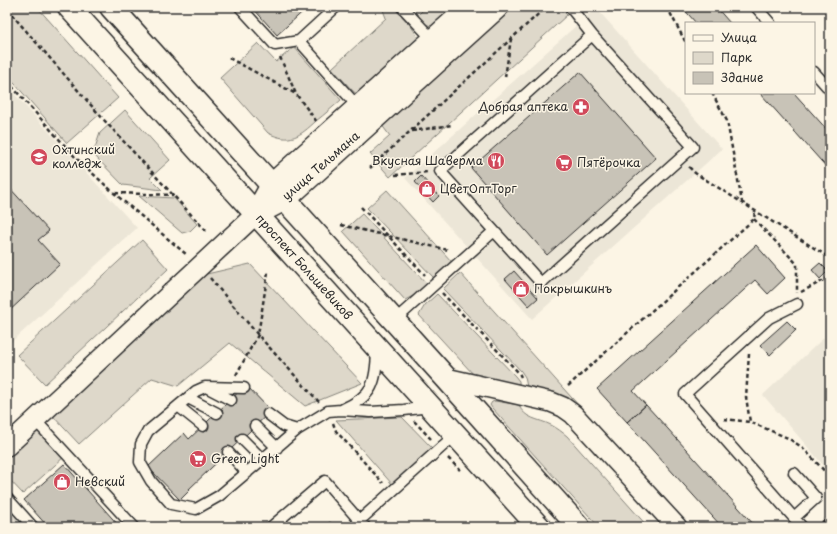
<svg xmlns="http://www.w3.org/2000/svg" width="837" height="534" viewBox="0 0 837 534" font-family="'Playpen Sans',sans-serif">
	<style>
		.built { fill: #ece6d7 }
		.green { fill: #ded8ca; stroke: #84827a }
		.building { fill: #c8c3b7; stroke: #2b2b2b }
		.lines { fill: none; stroke-linecap: round; stroke-linejoin: round }
		.lane-casing { stroke: #2b2b2b; stroke-width: 13 }
		.street-casing { stroke: #2b2b2b; stroke-width: 22 }
		.secondary-casing { stroke: #2b2b2b; stroke-width: 25 }
		.primary-casing { stroke: #2b2b2b; stroke-width: 25 }
		.path { stroke: #2b2b2b; stroke-width: 2.5; stroke-dasharray: 4 3; stroke-linecap: butt }
		.lane { stroke: #fcf5e5; stroke-width: 10 }
		.street { stroke: #fcf5e5; stroke-width: 19 }
		.secondary { stroke: #fcf5e5; stroke-width: 22 }
		.primary { stroke: #fcf5e5; stroke-width: 22 }
		.labels { text-anchor: middle; stroke-width: 3; stroke-linejoin: round; paint-order: stroke }
		.poi-label { font-size: 12px; fill: #2b2b2b; stroke: #fcf5e5; text-anchor: start }
		.street-label { font-size: 12px; fill: #2b2b2b; stroke: #fcf5e5 }
	</style>
	<rect width="100%" height="100%" fill="#fcf5e5"/>
	<filter id="ink" filterUnits="userSpaceOnUse"><feTurbulence type="fractalNoise" baseFrequency=".025" numOctaves="2"/><feDisplacementMap in="SourceGraphic" scale="8" xChannelSelector="R" yChannelSelector="G"/><feConvolveMatrix kernelMatrix="1 2 1 2 8 2 1 2 1" color-interpolation-filters="sRGB"/></filter>
	<g filter="url(#ink)">
		<path class="built" d="M596 8 722 149 532 319 405 178Z
			M7 86 137 228 7 346Z
			M830 332V473L763 395Z"/>
		<path class="green" d="M7 7H37L118 98 67 143 7 75Z
			M386 7H393C401 16 418 30 418 42L359 96 352 90 332 68 386 18 383 10Z
			M426 7H458L434 27 425 24 417 16Z
			M510 7H559L567 15 390 177 370 154 390 136 381 124Z
			M258 43 276 62 294 47 341 100C333 107 325 114 316 121 300 136 290 144 268 133L220 78Z
			M125 110 170 160 150 178 162 190 123 185 93 154 100 133Z
			M387 190 452 262 434 278 367 208Z
			M139 196 174 198 197 224 190 231 182 233Z
			M362 214 427 284 415 295 405 300 343 231Z
			M142 240 168 269 45 384 17 355Z
			M250 264 362 383 305 406 230 343 178 386 152 378 79 444 50 413 198 276Z
			M460 273 580 407 568 400 527 387 525 377 521 371 443 289Z
			M437 294 515 376 519 381V386L474 375 419 315 425 305Z
			M495 401 519 405C524 419 539 419 551 425 557 428 562 432 567 436L648 527H599L492 408 490 405 492 402Z
			M402 417 433 449 392 484 336 420Z
			M36 424 65 456 23 494 7 477V451Z
			M7 503 29 527H7Z"/>
		<path class="building" d="M252 7H308L277 35Z
			M682 7H716L730 23H696Z
			M580 72 656 158 547 255 471 168Z
			M760 93H794L830 133V171Z
			M421 176 439 196 433 202 415 182Z
			M7 185 49 231 38 240 60 264 7 313Z
			M756 245 785 278 768 294 755 280 633 391 646 405 627 422 597 389Z
			M820 263 828 271 820 279 812 270Z
			M514 271 538 298 529 306 505 279Z
			M787 321 796 330 770 355 760 345Z
			M246 385 271 411 189 489 190 490 180 500 148 467 184 433 189 439Z
			M646 405 668 429 756 527H722L627 422Z
			M64 464 120 527H48L24 500Z
			M330 522 334 527H324Z"/>
		<g class="lines">
			<defs>
				<path id="lane" d="M240 7 275 45 299 41
					M336 7 299 41 359 108
					M402 7 435 42
					M570 7 592 35 693 147 541 283 440 171 592 35
					M756 7 770 23
					M814 72 830 90
					M797 304 769 318 685 394 802 527
					M395 320 494 231
					M208 388 231 400
					M244 388 205 387 196 391 148 431 141 444 140 462 151 481 171 504 196 509 219 496 297 430 328 411 341 410 371 412 404 410 430 407
					M188 398 217 413
					M178 406 203 426
					M343 409C373 396 376 383 377 351
					M268 414 284 426 297 430
					M35 420 134 527
					M255 426 277 448
					M242 439 262 459
					M228 452 247 473
					M794 473 816 498 794 518
					M7 498 33 527
					M359 521 455 435
					M271 527 325 481 365 527"/>
				<path id="street" d="M446 378 551 402 563 407 573 414 677 527
					M7 446 256 214"/>
				<path id="secondary" d="M262 203 272 185 470 7
					M256 214 285 199 497 7"/>
				<path id="primary" d="M69 7 539 527
					M111 7 446 378 579 527"/>
			</defs>
			<use href="#lane" class="lane-casing"/>
			<use href="#street" class="street-casing"/>
			<use href="#secondary" class="secondary-casing"/>
			<use href="#primary" class="primary-casing"/>
			<path class="path" d="M667 7 686 43
				M7 9 104 120 208 233
				M280 57 296 94 317 122
				M229 58 296 94
				M505 77 511 39
				M7 81 76 158 114 193 187 255
				M712 93 727 121 742 202
				M412 131 452 125
				M689 167 695 173 830 258
				M370 168 546 7
				M395 175 428 172
				M115 193 174 195
				M361 207 425 275
				M754 219 797 264V293
				M341 225 448 250
				M210 278 258 335 319 402
				M801 292 830 277
				M442 293 519 373 521 377
				M749 354 746 397 750 422
				M236 375 258 335 268 272
				M568 386 754 219 755 211
				M724 419 750 422 788 438 803 448 830 477
				M414 421 431 439
				M333 423 336 431 383 483
				M448 458 460 470
				M817 527 830 515"/>
			<use href="#lane" class="lane"/>
			<use href="#street" class="street"/>
			<use href="#secondary" class="secondary"/>
			<use href="#primary" class="primary"/>
		</g>
	</g>
	<defs>
		<symbol id="pharmacy-disc" viewBox="-11 -11 22 22"><circle r="9.5" fill="#d1495b" stroke="#fcf5e5"/><path d="M-2-6h4v4h4v4h-4v4h-4v-4h-4v-4h4Z" fill="#fff"/></symbol>
		<symbol id="university-disc" viewBox="-11 -11 22 22"><circle r="9.5" fill="#d1495b" stroke="#fcf5e5"/><path d="M0-5L7-2L0 1L-7-2ZM-4 1L0 2.5L4 1V4Q0 6-4 4Z" fill="#fff"/></symbol>
		<symbol id="restaurant-disc" viewBox="-11 -11 22 22"><circle r="9.5" fill="#d1495b" stroke="#fcf5e5"/><path d="M-5-6h1v4h1v-4h1v4h1v-4h1v5L-1.5 .5V6h-2V.5L-5-1ZM5-6V6H3V1.5H1.5Q1.5-4 5-6Z" fill="#fff"/></symbol>
		<symbol id="supermarket-disc" viewBox="-11 -11 22 22"><circle r="9.5" fill="#d1495b" stroke="#fcf5e5"/><path d="M-6-5.5h2.5l.6 2H6L4.5 2H-2.5L-4.4-4H-6ZM-1.5 3.2a1.3 1.3 0 1 0 .1 0ZM3 3.2a1.3 1.3 0 1 0 .1 0Z" fill="#fff"/></symbol>
		<symbol id="shop-disc" viewBox="-11 -11 22 22"><circle r="9.5" fill="#d1495b" stroke="#fcf5e5"/><path d="M-5-2.5h2.3a2.7 3.5 0 0 1 5.4 0H5L5.5 6h-11ZM-1.5-2.5h3a1.5 2.3 0 0 0-3 0Z" fill="#fff"/></symbol>
	</defs>
	<g fill-rule="evenodd">
		<use href="#pharmacy-disc" x="571" y="97" width="20" height="20"/>
		<use href="#university-disc" x="29" y="147" width="20" height="20"/>
		<use href="#restaurant-disc" x="486" y="151" width="20" height="20"/>
		<use href="#supermarket-disc" x="554" y="153" width="20" height="20"/>
		<use href="#shop-disc" x="417" y="179" width="20" height="20"/>
		<use href="#shop-disc" x="511" y="279" width="20" height="20"/>
		<use href="#supermarket-disc" x="188" y="449" width="20" height="20"/>
		<use href="#shop-disc" x="52" y="472" width="20" height="20"/>
	</g>
	<g class="labels">
		<g class="poi-label">
			<text x="568" y="111" text-anchor="end">Добрая аптека</text>
			<text x="52" y="154">Охтинский<tspan x="52" dy="14">колледж</tspan></text>
			<text x="483" y="165" text-anchor="end">Вкусная Шаверма</text>
			<text x="577" y="167">Пятёрочка</text>
			<text x="440" y="193">ЦветОптТорг</text>
			<text x="534" y="293">Покрышкинъ</text>
			<text x="211" y="463">Green Light</text>
			<text x="75" y="486">Невский</text>
		</g>
		<g class="street-label">
			<text transform="translate(321 166) rotate(-41)" y="4">улица Тельмана</text>
			<text transform="translate(304 267) rotate(48)" y="4">проспект Большевиков</text>
		</g>
	</g>
	<rect width="837" height="534" fill="none" stroke="#fcf5e5" stroke-width="24"/>
	<rect x="12" y="12" width="813" height="510" fill="none" stroke="#2b2b2b" stroke-width="1.5" filter="url(#ink)"/>
	<rect x="685" y="22" width="130" height="72" fill="#fcf5e5" stroke="#a8a49b"/>
	<rect x="693" y="35" width="20" height="6" fill="#fcf5e5" stroke="#a8a49b"/>
	<text x="721" y="42" font-size="12" fill="#2b2b2b">Улица</text>
	<rect x="693" y="52" width="20" height="12" fill="#ded8ca" stroke="#a8a49b"/>
	<text x="721" y="62" font-size="12" fill="#2b2b2b">Парк</text>
	<rect x="693" y="72" width="20" height="12" fill="#c8c3b7" stroke="#a8a49b"/>
	<text x="721" y="82" font-size="12" fill="#2b2b2b">Здание</text>
</svg>
